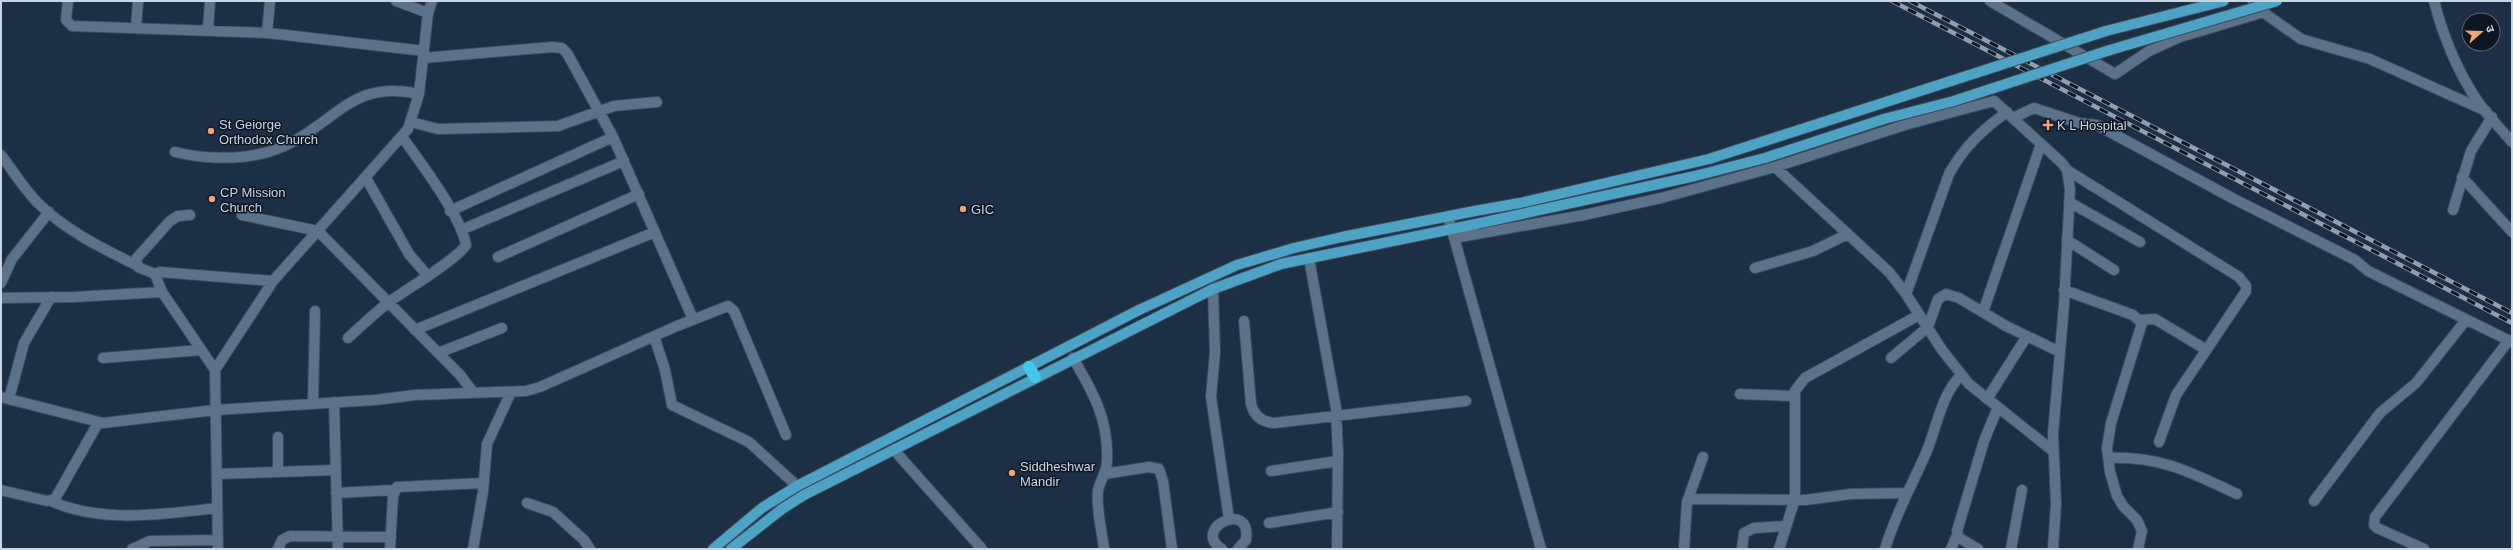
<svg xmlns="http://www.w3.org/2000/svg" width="2513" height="550" viewBox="0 0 2513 550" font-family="Helvetica,'Noto Sans Devanagari',sans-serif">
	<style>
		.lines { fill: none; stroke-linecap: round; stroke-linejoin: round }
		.minor-casing { stroke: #3c4c5f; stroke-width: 12 }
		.major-casing { stroke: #3c4c5f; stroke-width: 12 }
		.highway-casing { stroke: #3c4c5f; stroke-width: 14 }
		.minor { stroke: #5c718a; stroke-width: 10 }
		.major { stroke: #4ea3c5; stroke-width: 10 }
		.highway { stroke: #44c5ec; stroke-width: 12 }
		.rail-casing { stroke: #909faf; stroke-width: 4.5 }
		.rail { stroke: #0e1721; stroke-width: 3; stroke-dasharray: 9; stroke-linecap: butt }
		.major-bridge-casing { stroke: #3c4c5f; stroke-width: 12; stroke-linecap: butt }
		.major-bridge { stroke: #4ea3c5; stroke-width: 10 }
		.poi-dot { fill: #f0a279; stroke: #0e1721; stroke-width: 1.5 }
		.labels { text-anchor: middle; stroke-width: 3; stroke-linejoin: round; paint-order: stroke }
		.poi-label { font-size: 13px; fill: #c9d5e3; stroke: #0e1721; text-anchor: start }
	</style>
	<rect width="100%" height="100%" fill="#1c2f45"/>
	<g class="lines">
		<defs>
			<path id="minor" d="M68 1 66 20 72 26 268 33 424 51
				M396 1 428 13
				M1990 1 2115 74 2149 51 2180 37 2264 12
				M2253 1 2267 15 2301 39 2370 59 2486 111
				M2434 1C2443 36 2458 72 2478 102 2488 116 2501 129 2512 142
				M136 28 138 1
				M208 30 210 1
				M267 33 270 1
				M423 58 552 47 562 48 567 53 613 137 693 319
				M2013 118 2034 108 2079 123 2097 125 2234 199 2355 260 2368 271 2512 342
				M411 122 438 129 558 126 614 106 657 102
				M175 152C212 161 260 161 294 141 341 115 357 80 419 94
				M1 155C13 171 24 189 38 203 66 231 102 248 136 265
				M1775 167 1908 124 1994 101 2062 163 2067 170 2070 189 2064 305 2053 434 2056 504 2053 549
				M2067 170 2239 277 2246 286V291L2176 395 2159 442
				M2462 177 2512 232
				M366 178 409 254 427 275
				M2069 202 2140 242
				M2453 210 2471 151 2492 117
				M450 211 613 137
				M242 215 318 231 460 375 473 392
				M1448 216 1541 549
				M461 230 624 161
				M1454 238 1584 215 1661 198 1775 167 1889 272 1906 294 1942 350 1969 384 2053 451
				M2067 240 2114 270
				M498 257 639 194
				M1309 258 1336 408 1338 454 1337 549
				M1755 268 1813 251 1848 234
				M155 274 138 267 136 259 170 221 178 216 190 215
				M1 283 12 259 49 212
				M1213 289 1215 352 1211 397 1229 519
				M2064 290 2133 315 2142 323 2111 423 2107 448 2110 472 2117 496 2123 506 2137 520 2142 531 2138 549
				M1906 294 1949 174C1964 147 1982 130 2007 112
				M1 298 74 297 162 292
				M1983 312 2041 144
				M2140 320 2155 319 2205 349
				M1244 321 1251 404C1254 416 1262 422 1274 423L1466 401
				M415 330 655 232
				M654 336 665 370 672 405 749 442 797 486
				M348 338C361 326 375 313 389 302 407 289 455 261 466 245 461 216 421 163 402 137
				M438 353 502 328
				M103 358 201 350
				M1073 358C1093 392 1109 420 1107 461 1107 472 1100 480 1098 491 1096 509 1102 531 1104 549
				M1891 358 1928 327 1938 299 1946 294 1959 298 2006 326 2060 352
				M215 370 162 292 155 274 160 272 273 281
				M1740 394 1795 396
				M1 397 103 423 215 410 375 400 415 395 526 391 540 387 677 326 728 306 734 311 786 435
				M9 399 24 343 51 297
				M1987 399 2027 336
				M334 402 338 549
				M313 404 315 311
				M278 437V472
				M894 450 982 549
				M2108 458C2161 456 2190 472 2237 494
				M1271 471 1338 461
				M217 474 336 470
				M1104 474 1149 467 1159 469 1163 481 1172 549
				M1 490 47 501 55 499 98 423
				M336 493 394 490
				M1688 499 1805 500 1851 494 1907 493
				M51 501C102 524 164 514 217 508
				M2314 501 2380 413 2416 383 2466 320
				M527 503 553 512 584 540 590 549
				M1269 523 1338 512
				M132 549 150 541 218 540
				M218 549 215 370 273 281 408 129 419 94 428 13 432 1
				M278 549 282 540 290 536 391 537
				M390 549 393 496 397 487 484 483
				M473 549 483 492 487 444 511 392
				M1222 549C1190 529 1252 498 1246 540L1238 549
				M1684 549 1687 502 1703 457
				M1742 549 1744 533 1754 528 1786 526
				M1779 549 1795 499V391L1805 378 1919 315
				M1885 549C1895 515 1912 485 1926 453 1937 427 1941 395 1961 375
				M1951 549 1957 535
				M1978 549 1958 537 1957 531 1984 441 1998 407
				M2011 549 2022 490
				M2424 549 2377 528 2374 525 2375 517 2509 340"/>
			<path id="major" d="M713 549 762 508 797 486 1139 310 1237 265 1294 248 1342 237 1475 211
				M731 549 782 509 804 495 1213 289 1281 264 1476 224"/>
			<path id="highway" d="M1029 367 1035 377"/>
		</defs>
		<use href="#minor" class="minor-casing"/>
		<use href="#major" class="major-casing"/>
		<use href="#highway" class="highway-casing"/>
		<use href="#minor" class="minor"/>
		<use href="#major" class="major"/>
		<use href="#highway" class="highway"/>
		<defs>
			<path id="rail" d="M1892 1 2512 323
				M1910 1 2512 313"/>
		</defs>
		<use href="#rail" class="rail-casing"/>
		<use href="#rail" class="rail"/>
		<defs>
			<path id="major-bridge" d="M1475 211 1520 203 1709 159 2106 31 2224 1
				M1476 224 1695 176 1765 158 1884 119 1954 101 2110 50 2277 1"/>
		</defs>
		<use href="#major-bridge" class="major-bridge-casing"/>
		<use href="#major-bridge" class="major-bridge"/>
	</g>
	<g class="poi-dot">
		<path d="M2046 119h4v4h4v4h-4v4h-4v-4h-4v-4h4z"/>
		<circle cx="211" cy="131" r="4"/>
		<circle cx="212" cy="199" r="4"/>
		<circle cx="963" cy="209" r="4"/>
		<circle cx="1012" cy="473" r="4"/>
	</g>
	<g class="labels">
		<g class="poi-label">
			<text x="219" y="129">St Geiorge<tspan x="219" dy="15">Orthodox Church</tspan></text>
			<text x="2057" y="130">K L Hospital</text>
			<text x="220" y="197">CP Mission<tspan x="220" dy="15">Church</tspan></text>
			<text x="971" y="214">GIC</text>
			<text x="1020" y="471">Siddheshwar<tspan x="1020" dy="15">Mandir</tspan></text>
		</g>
	</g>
	<rect width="2513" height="550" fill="none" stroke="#c9d5e3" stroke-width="4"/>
	<g transform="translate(2481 32) rotate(70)"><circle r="19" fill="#0e1721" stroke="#59636f"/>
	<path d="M0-3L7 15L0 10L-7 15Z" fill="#f0a279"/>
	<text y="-6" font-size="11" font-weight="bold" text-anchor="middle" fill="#c9d5e3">उ</text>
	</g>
</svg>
